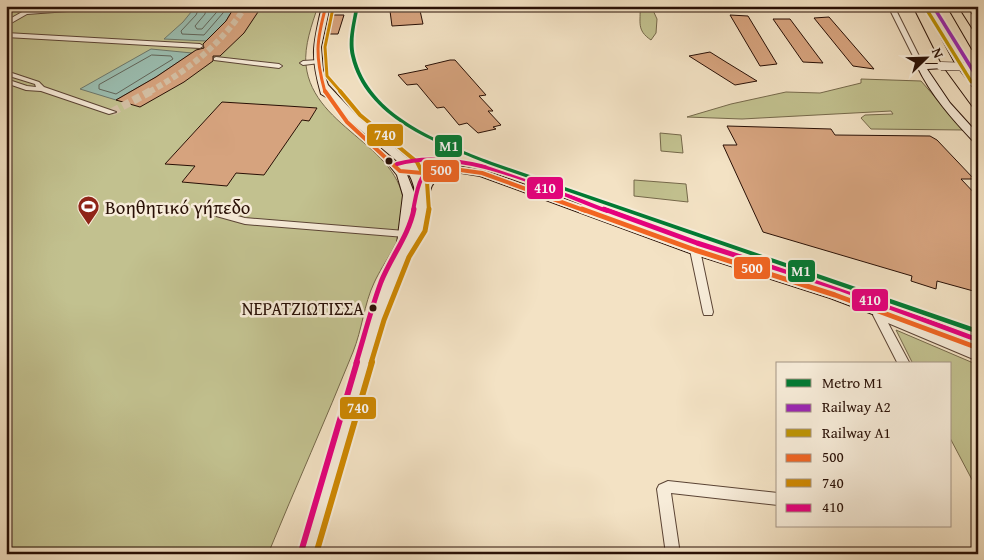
<svg xmlns="http://www.w3.org/2000/svg" width="984" height="560" viewBox="0 0 984 560" font-family="'Gentium Book Plus',serif">
	<style>
		.green { fill: #c2c18f; stroke: #75684a }
		.water { fill: #9bbeb1; stroke: #6d786c }
		.lines { fill: none; stroke-linecap: round; stroke-linejoin: round }
		.shore { stroke: #62665b; stroke-width: 1 }
		.building { fill: #d6a37e; stroke: #280f05 }
		.street-tunnel-far1 { stroke: #d5c2a7; stroke-width: 6; stroke-dasharray: 6 3; stroke-linecap: butt }
		.street-tunnel { stroke: #d5c2a7; stroke-width: 8; stroke-dasharray: 8 4; stroke-linecap: butt }
		.street-casing { stroke: #5b4435; stroke-width: 2 }
		.secondary-casing { stroke: #280f05; stroke-width: 2 }
		.highway-casing { stroke: #280f05; stroke-width: 2 }
		.street { fill: #f7ecd9; fill-rule: evenodd }
		.secondary { fill: #f7ecd9; fill-rule: evenodd }
		.highway { fill: #f3e2c4; fill-rule: evenodd }
		.secondary-bridge-casing { stroke: #280f05; stroke-width: 9; stroke-linecap: butt }
		.secondary-bridge { stroke: #f7ecd9; stroke-width: 8 }
		.bus-1-far2-casing { stroke: #f7ecd9; stroke-width: 5.5 }
		.bus-1-far1-casing { stroke: #f7ecd9; stroke-width: 7 }
		.bus-1-casing { stroke: #f7ecd9; stroke-width: 9 }
		.bus-2-far3-casing { stroke: #f7ecd9; stroke-width: 5.5 }
		.bus-2-far2-casing { stroke: #f7ecd9; stroke-width: 7 }
		.bus-2-far1-casing { stroke: #f7ecd9; stroke-width: 9 }
		.bus-2-casing { stroke: #f7ecd9; stroke-width: 10 }
		.bus-3-far2-casing { stroke: #f7ecd9; stroke-width: 7 }
		.bus-3-far1-casing { stroke: #f7ecd9; stroke-width: 9 }
		.bus-3-casing { stroke: #f7ecd9; stroke-width: 10 }
		.bus-1-far2 { stroke: #f26522; stroke-width: 3 }
		.bus-1-far1 { stroke: #f26522; stroke-width: 4 }
		.bus-1 { stroke: #f26522; stroke-width: 5 }
		.bus-2-far3 { stroke: #ce8801; stroke-width: 3 }
		.bus-2-far2 { stroke: #ce8801; stroke-width: 4 }
		.bus-2-far1 { stroke: #ce8801; stroke-width: 5 }
		.bus-2 { stroke: #ce8801; stroke-width: 6 }
		.bus-3-far2 { stroke: #e5007d; stroke-width: 4 }
		.bus-3-far1 { stroke: #e5007d; stroke-width: 5 }
		.bus-3 { stroke: #e5007d; stroke-width: 6 }
		.rail-1-casing { stroke: #f7ecd9; stroke-width: 4 }
		.rail-2-casing { stroke: #f7ecd9; stroke-width: 4 }
		.rail-1 { fill: #9b26b6; fill-rule: evenodd }
		.rail-2 { fill: #be9402; fill-rule: evenodd }
		.metro-1-casing { stroke: #f7ecd9; stroke-width: 4 }
		.metro-1 { fill: #007a33; fill-rule: evenodd }
		.bus-dot { fill: #280f05; stroke: #f7ecd9; stroke-width: 2 }
		.labels { text-anchor: middle; stroke-width: 5; stroke-linejoin: round; paint-order: stroke }
		.bus-label { font-size: 18px; fill: #280f05; stroke: #f7ecd9; text-anchor: end }
		.poi-label { font-size: 19px; fill: #280f05; stroke: #f7ecd9; text-anchor: start }
		.line-badge { stroke: #f7ecd9; stroke-width: 2 }
		.badge-label { font-size: 14px; text-anchor: middle; font-weight: bold; fill: #fff }
	</style>
	<rect width="100%" height="100%" fill="#f3e2c4"/>
	<filter id="stains"><feTurbulence type="fractalNoise" baseFrequency=".004" numOctaves="4"/><feColorMatrix values="0 0 0 0 .2 0 0 0 0 .09 0 0 0 0 .02 0 0 0 .5 -.17"/></filter>
	<radialGradient id="worn" r=".72"><stop offset=".6" stop-color="#630" stop-opacity="0"/><stop offset="1" stop-color="#630" stop-opacity=".3"/></radialGradient>
	<path class="green" d="M6 6H318C312 24 304 46 306 65 313 131 408 146 404 214 403 240 384 261 374 283 364 304 362 330 353 352 326 419 296 486 268 554H6Z
		M640 6H651L657 19 656 33 651 40C636 30 641 22 640 6Z
		M861 79 921 81 964 130 871 129 861 118 865 115 893 114 891 111 742 119 687 117 731 104 786 92 820 93 861 83Z
		M660 133 681 135 683 153 661 151Z
		M634 180 686 184 688 202 634 196Z
		M896 330 978 365V491L950 438V364H913Z"/>
	<path class="water" d="M196 6H235L226 21 206 41 164 39 183 22Z
		M151 49 192 53 156 77 116 100 80 89Z"/>
	<g class="lines">
		<path class="shore" d="M200 6 196 15 181 31 182 34 204 35 229 6
			M206 6 205 14 195 26 197 29H202L222 6
			M152 55 171 56 173 59 116 94 99 89V85Z"/>
	</g>
	<path class="building" d="M235 6H262L244 33 220 56H213V61L184 82 140 107 116 100 156 77 196 50 204 48 203 44 226 21Z
		M404 6H419L423 24 392 26 390 11 405 10Z
		M332 15H344L338 34H326Z
		M730 15 748 16 777 64 760 66Z
		M829 17 874 69 853 66 814 18Z
		M773 19H790L823 63 803 62Z
		M710 52 726 62 757 81 735 85 689 56Z
		M450 60H455L486 95 479 96 493 111H488L501 125 493 127 496 129 478 133 467 123 459 125 444 107 437 108 417 84 407 85 398 75 428 69 425 66Z
		M222 102 287 106 317 108 309 121 302 120 264 175 236 173 227 186 182 182 195 166 165 164Z
		M727 126 831 129 835 135 930 136 937 140 974 179H961L978 197 977 292 937 281 936 289 911 281 912 276 763 232 723 145H737Z"/>
	<g class="lines">
		<path class="street-tunnel-far1" d="M149 92C189 70 221 44 246 6"/>
		<path class="street-tunnel" d="M112 112 151 91"/>
		<defs>
			<path id="street" d="M101 6H137L27 14 6 26V21L31 7 33 10Z
				M888 6H894L924 66 923 67 918 66Z
				M6 33 200 44 203 46 200 48 6 37Z
				M216 57 279 64 282 66 279 68 214 60V58Z
				M318 60 320 61V63L303 65 300 63 303 61Z
				M6 71 39 82 44 87 116 112 109 114 41 91 26 90 6 83V79L27 86 36 87 35 84 6 75Z
				M212 209 245 218 405 231 410 234 405 237 245 224 209 214 208 212Z
				M695 247 700 250 713 312 712 315H704L703 312 690 250Z
				M878 311 882 312 884 317 892 316 978 352V361L888 323 910 364H898L873 315 874 312Z
				M668 481 778 493V505L671 493 680 554H666L657 489 659 485Z"/>
			<path id="secondary" d="M322 6H330L321 47 323 70 328 85 359 118 413 163 433 162 486 171 700 247 840 292 978 342V354L830 298 690 253 480 176 449 171C419 184 434 207 423 229 419 238 412 246 408 256 389 300 376 346 363 393 348 446 333 500 318 554H298L370 318 396 252 403 195 397 175 389 165 395 162 403 166 351 122 329 96 326 97 321 94C310 55 313 45 322 6ZM435 169 424 180 418 170 433 168ZM406 172H408C415 185 418 199 415 214V195Z
				M968 6H976L978 18H975Z
				M918 64H944V68L927 69 950 103 978 134V143L974 142C952 119 931 95 917 66Z"/>
			<path id="highway" d="M913 6H923L955 65 978 95V108L973 107 943 66Z
				M947 6H957L978 39V52L972 49Z"/>
		</defs>
		<use href="#street" class="street-casing"/>
		<use href="#secondary" class="secondary-casing"/>
		<use href="#highway" class="highway-casing"/>
		<use href="#street" class="street"/>
		<use href="#secondary" class="secondary"/>
		<use href="#highway" class="highway"/>
		<defs>
			<path id="secondary-bridge" d="M941 66 978 67"/>
		</defs>
		<use href="#secondary-bridge" class="secondary-bridge-casing"/>
		<use href="#secondary-bridge" class="secondary-bridge"/>
		<defs>
			<path id="bus-1-far2" d="M325 92C315 56 316 42 326 6"/>
			<path id="bus-1-far1" d="M325 91 347 122 400 171 434 174 446 168 482 173 586 211"/>
			<path id="bus-1" d="M582 209 695 250 835 295 978 348"/>
			<path id="bus-2-far3" d="M333 8 325 47 327 76 341 92"/>
			<path id="bus-2-far2" d="M340 91 360 115 417 162 427 182 429 211"/>
			<path id="bus-2-far1" d="M371 363 384 320 409 257 425 231 429 209"/>
			<path id="bus-2" d="M316 554 372 362"/>
			<path id="bus-3-far2" d="M397 164C460 145 548 189 607 211
				M413 211C418 185 418 173 443 161"/>
			<path id="bus-3-far1" d="M604 209 697 243 838 288 978 340
				M356 363C364 337 371 309 381 282 391 257 409 235 414 209"/>
			<path id="bus-3" d="M301 552 357 362"/>
		</defs>
		<use href="#bus-1-far2" class="bus-1-far2-casing"/>
		<use href="#bus-1-far1" class="bus-1-far1-casing"/>
		<use href="#bus-1" class="bus-1-casing"/>
		<use href="#bus-2-far3" class="bus-2-far3-casing"/>
		<use href="#bus-2-far2" class="bus-2-far2-casing"/>
		<use href="#bus-2-far1" class="bus-2-far1-casing"/>
		<use href="#bus-2" class="bus-2-casing"/>
		<use href="#bus-3-far2" class="bus-3-far2-casing"/>
		<use href="#bus-3-far1" class="bus-3-far1-casing"/>
		<use href="#bus-3" class="bus-3-casing"/>
		<use href="#bus-1-far2" class="bus-1-far2"/>
		<use href="#bus-1-far1" class="bus-1-far1"/>
		<use href="#bus-1" class="bus-1"/>
		<use href="#bus-2-far3" class="bus-2-far3"/>
		<use href="#bus-2-far2" class="bus-2-far2"/>
		<use href="#bus-2-far1" class="bus-2-far1"/>
		<use href="#bus-2" class="bus-2"/>
		<use href="#bus-3-far2" class="bus-3-far2"/>
		<use href="#bus-3-far1" class="bus-3-far1"/>
		<use href="#bus-3" class="bus-3"/>
		<defs>
			<path id="rail-1" d="M931 6H935L978 75V80L976 79Z"/>
			<path id="rail-2" d="M926 9 929 10 974 83 973 84 970 83 925 10Z"/>
		</defs>
		<use href="#rail-1" class="rail-1-casing"/>
		<use href="#rail-2" class="rail-2-casing"/>
		<use href="#rail-1" class="rail-1"/>
		<use href="#rail-2" class="rail-2"/>
		<defs>
			<path id="metro-1" d="M355 6H359C356 22 351 40 355 56 369 116 440 142 492 162L978 329V334L488 164C436 143 365 118 351 56 347 40 353 22 355 6Z"/>
		</defs>
		<use href="#metro-1" class="metro-1-casing"/>
		<use href="#metro-1" class="metro-1"/>
	</g>
	<defs>
		<symbol id="stadium-pin" viewBox="-11 -11 22 30"><path d="M0 17L-7.5 6A9.5 9.5 0 1 1 7.5 6Z" fill="#8f2418" stroke="#f7ecd9"/><path d="M0-5a6.5 5 0 1 0 0 10a6.5 5 0 1 0 0-10ZM-3.5-1.8h7v3.6h-7Z" fill="#fff"/></symbol>
	</defs>
	<g fill-rule="evenodd">
		<use href="#stadium-pin" x="76" y="194" width="25" height="34"/>
	</g>
	<g class="bus-dot">
		<circle cx="389" cy="161" r="4.5"/>
		<circle cx="373" cy="308" r="4.5"/>
	</g>
	<g class="labels">
		<g class="bus-label">
			<text x="364" y="315">ΝΕΡΑΤΖΙΩΤΙΣΣΑ</text>
		</g>
		<g class="poi-label">
			<text x="105" y="214">Βοηθητικό γήπεδο</text>
		</g>
	</g>
	<g class="line-badge">
		<rect x="366" y="123" width="38" height="24" rx="5" fill="#ce8801"/>
		<rect x="434" y="134" width="29" height="24" rx="5" fill="#007a33"/>
		<rect x="422" y="159" width="38" height="24" rx="5" fill="#f26522"/>
		<rect x="526" y="176" width="38" height="24" rx="5" fill="#e5007d"/>
		<rect x="733" y="256" width="38" height="24" rx="5" fill="#f26522"/>
		<rect x="787" y="259" width="29" height="24" rx="5" fill="#007a33"/>
		<rect x="851" y="288" width="38" height="24" rx="5" fill="#e5007d"/>
		<rect x="339" y="396" width="38" height="24" rx="5" fill="#ce8801"/>
	</g>
	<g class="badge-label">
		<text x="385" y="140">740</text>
		<text x="449" y="151">Μ1</text>
		<text x="441" y="175">500</text>
		<text x="545" y="193">410</text>
		<text x="752" y="273">500</text>
		<text x="801" y="276">Μ1</text>
		<text x="870" y="305">410</text>
		<text x="358" y="413">740</text>
	</g>
	<rect width="984" height="560" fill="none" stroke="#f3e2c4" stroke-width="25"/>
	<rect x="8" y="8" width="969" height="545" fill="none" stroke="#280f05" stroke-width="2.5"/>
	<rect x="12" y="12" width="959" height="535" fill="none" stroke="#280f05"/>
	<rect x="776" y="362" width="175" height="165" fill="#f7ecd9" stroke="#a49484"/>
	<rect x="786" y="379" width="25" height="8" fill="#007a33" stroke="#a49484"/>
	<text x="822" y="388" font-size="15" fill="#280f05">Metro Μ1</text>
	<rect x="786" y="404" width="25" height="8" fill="#9b26b6" stroke="#a49484"/>
	<text x="822" y="412" font-size="15" fill="#280f05">Railway A2</text>
	<rect x="786" y="429" width="25" height="8" fill="#be9402" stroke="#a49484"/>
	<text x="822" y="438" font-size="15" fill="#280f05">Railway A1</text>
	<rect x="786" y="454" width="25" height="8" fill="#f26522" stroke="#a49484"/>
	<text x="822" y="462" font-size="15" fill="#280f05">500</text>
	<rect x="786" y="479" width="25" height="8" fill="#ce8801" stroke="#a49484"/>
	<text x="822" y="488" font-size="15" fill="#280f05">740</text>
	<rect x="786" y="504" width="25" height="8" fill="#e5007d" stroke="#a49484"/>
	<text x="822" y="512" font-size="15" fill="#280f05">410</text>
	<g transform="translate(926 58) rotate(67)" stroke="#f7ecd9" stroke-width="4" paint-order="stroke">
	<path d="M0-4L9 19L0 12L-9 19Z" fill="#280f05"/>
	<text y="-8" font-size="14" font-weight="bold" text-anchor="middle" fill="#280f05">N</text>
	</g>
	<rect width="100%" height="100%" filter="url(#stains)"/>
	<rect width="100%" height="100%" fill="url(#worn)"/>
</svg>
